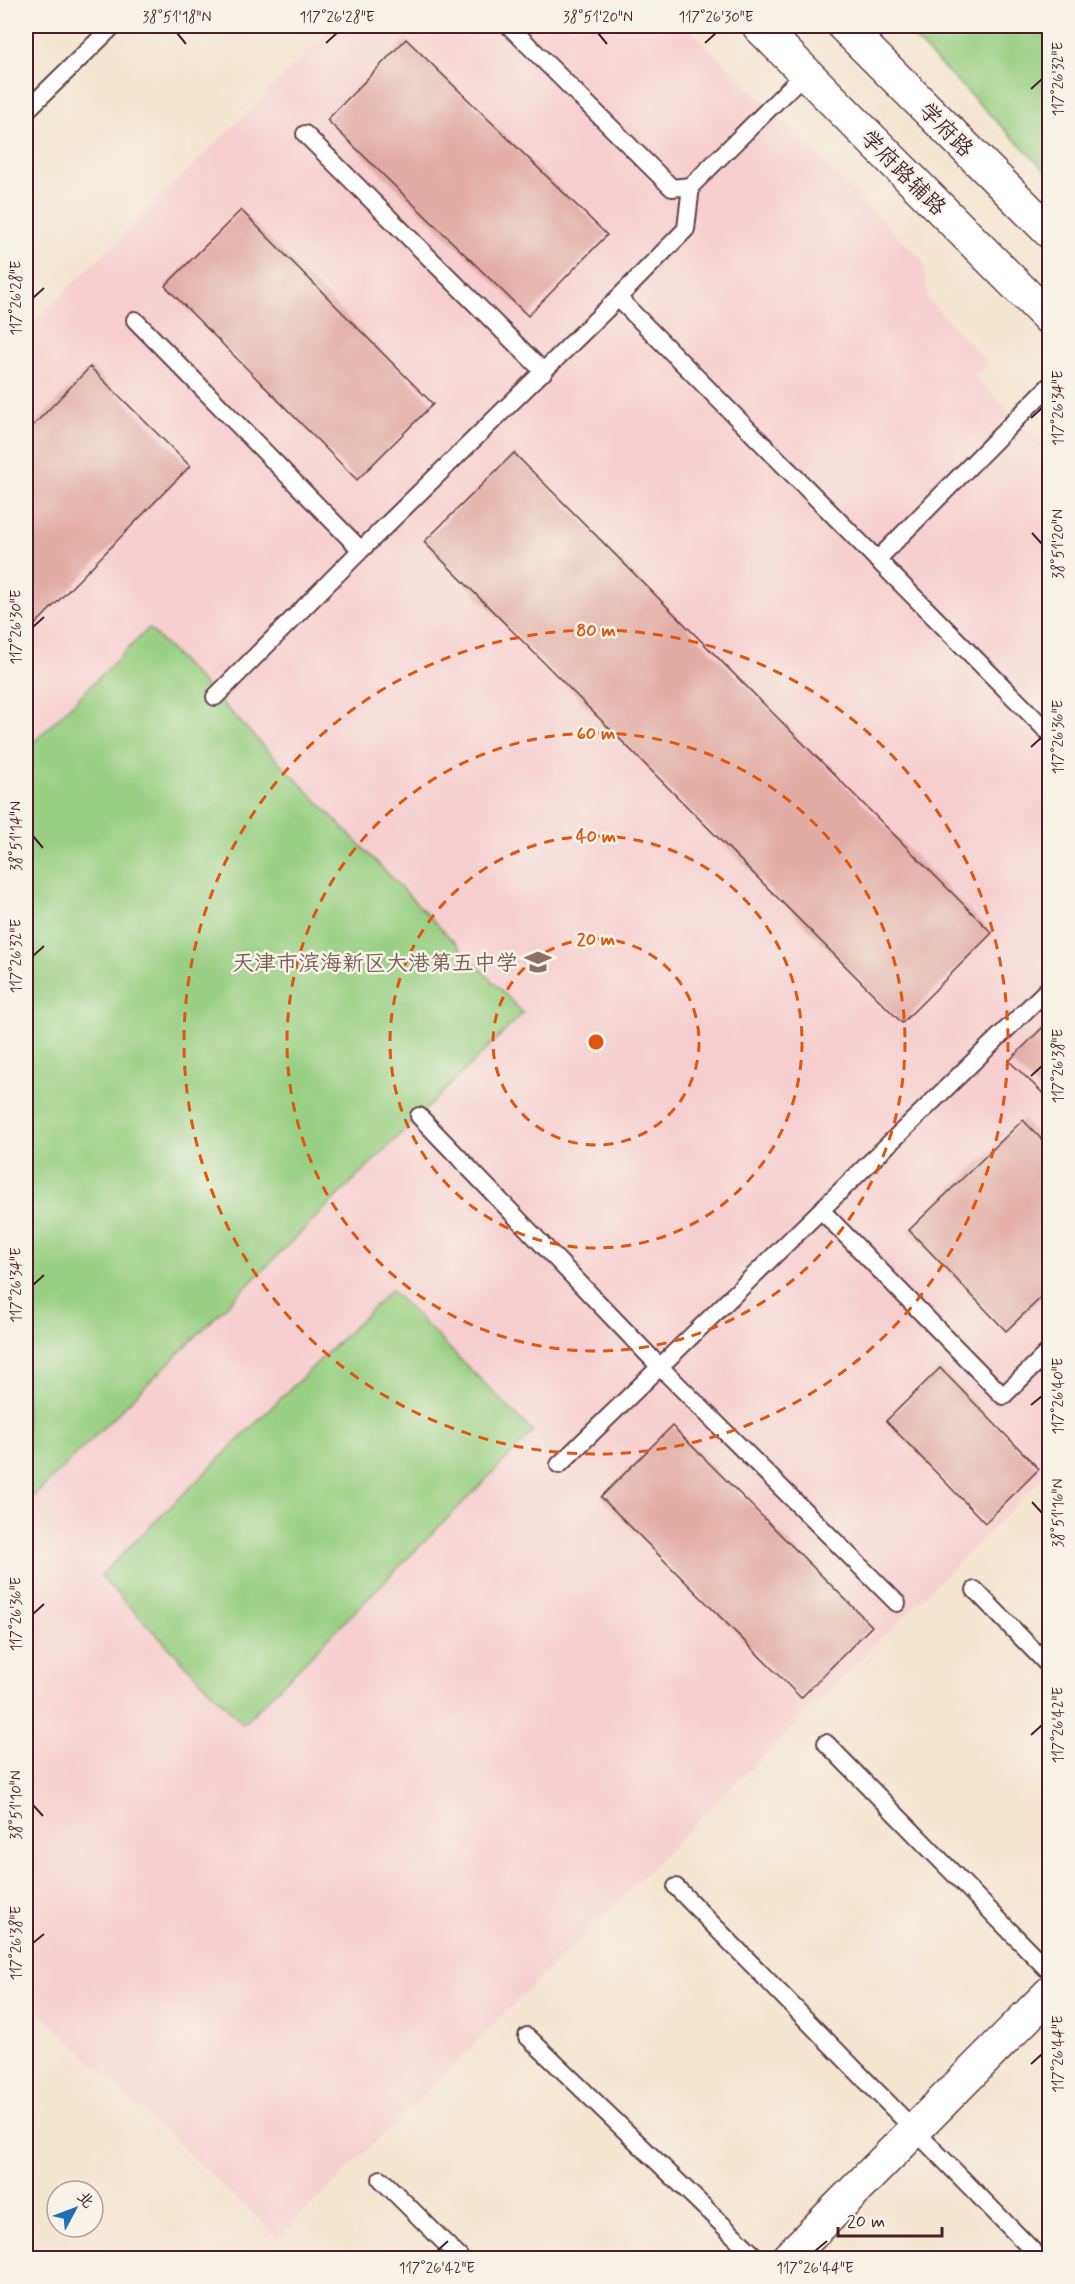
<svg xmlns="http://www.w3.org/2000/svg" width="1075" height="2284" viewBox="0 0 1075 2284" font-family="Mynerve,'LXGW WenKai TC',sans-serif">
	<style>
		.built { fill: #f7cfd0 }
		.green { fill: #98cf82; stroke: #717756; stroke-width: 1.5 }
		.building { fill: #e1aca3 }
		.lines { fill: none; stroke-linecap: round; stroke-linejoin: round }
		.lane-casing { stroke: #643d44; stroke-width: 20 }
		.street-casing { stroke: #643d44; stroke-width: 36 }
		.highway-casing { stroke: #643d44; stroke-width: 36 }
		.lane { stroke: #fff; stroke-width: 16 }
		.street { stroke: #fff; stroke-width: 33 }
		.highway { stroke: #fff; stroke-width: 33 }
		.ticks { fill: none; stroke: #4a1f2b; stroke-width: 2 }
		.ring { fill: none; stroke: #e0560e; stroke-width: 3; stroke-dasharray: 10 8 }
		.labels { text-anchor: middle; stroke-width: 5; stroke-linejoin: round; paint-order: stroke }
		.street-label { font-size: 22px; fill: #4a1f2b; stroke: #f7f3e8 }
		.education-label { font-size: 22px; fill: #785e54; stroke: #f7f3e8; text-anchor: end }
		.centre { fill: #e0560e; stroke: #f7f3e8; stroke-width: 3 }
		.ring-label { font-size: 18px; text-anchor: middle; font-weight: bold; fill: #e0560e; stroke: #f7f3e8; stroke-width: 5; stroke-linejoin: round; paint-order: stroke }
		.neatline { fill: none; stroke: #4a1f2b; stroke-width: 2 }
		.ticks-label { font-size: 15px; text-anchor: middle; fill: #4a1f2b }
	</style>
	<rect width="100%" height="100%" fill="#f7f3e8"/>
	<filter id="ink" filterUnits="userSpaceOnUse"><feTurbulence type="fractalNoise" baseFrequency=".0167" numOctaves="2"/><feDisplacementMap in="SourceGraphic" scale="12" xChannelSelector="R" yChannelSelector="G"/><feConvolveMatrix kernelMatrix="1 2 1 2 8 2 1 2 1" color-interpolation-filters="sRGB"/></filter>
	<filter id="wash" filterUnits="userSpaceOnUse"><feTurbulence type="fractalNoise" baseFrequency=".008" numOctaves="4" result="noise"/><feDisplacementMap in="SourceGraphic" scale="24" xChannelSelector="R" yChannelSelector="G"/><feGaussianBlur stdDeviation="1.35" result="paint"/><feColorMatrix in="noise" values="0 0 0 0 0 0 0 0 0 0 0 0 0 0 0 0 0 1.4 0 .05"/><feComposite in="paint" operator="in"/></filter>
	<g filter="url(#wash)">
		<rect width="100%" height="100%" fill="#f4e5cf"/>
		<path class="built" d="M334 26H687L923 261 928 299 989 364 975 377 1049 452V1472L278 2239 26 1999V330Z"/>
		<path class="green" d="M902 26H1049V174Z
			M149 628 523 1013 26 1504V750Z
			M391 1290 533 1432 243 1724 100 1576Z"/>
		<g id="blocks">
			<path class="building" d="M406 39 607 235 528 316 327 120Z
				M241 210 433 404 357 480 165 286Z
				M90 367 190 466 26 634V433Z
				M514 453 992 933 902 1023 424 542Z
				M1050 1020V1100L1009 1061Z
				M1023 1120 1050 1148V1289L1006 1331 909 1230Z
				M940 1368 1039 1469 985 1523 886 1421Z
				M672 1426 872 1626 801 1698 601 1497Z"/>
		</g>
	</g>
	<g filter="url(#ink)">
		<use href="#blocks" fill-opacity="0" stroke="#643d44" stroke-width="1.5"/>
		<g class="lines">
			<defs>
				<path id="lane" d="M509 26 672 188 691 186
					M26 111 113 26
					M305 134 544 372
					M618 298 686 229 691 186 805 73
					M135 320 361 550 618 298 1050 734
					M877 560 1050 385
					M215 697 361 550
					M419 1116 660 1367 897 1603
					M821 1210 1003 1396 1050 1350
					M559 1465 1050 987
					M975 1590 1050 1667
					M826 1743 1050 1972
					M676 1887 1040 2258
					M527 2036 757 2258
					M381 2179 460 2258"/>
				<path id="street" d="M759 26 1050 319
					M788 2258 1050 1993"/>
				<path id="highway" d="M844 26 1050 232"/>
			</defs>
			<use href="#lane" class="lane-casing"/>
			<use href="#street" class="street-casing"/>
			<use href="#highway" class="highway-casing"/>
			<use href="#lane" class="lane"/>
			<use href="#street" class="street"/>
			<use href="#highway" class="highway"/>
		</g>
	</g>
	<path class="ticks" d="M177 33 186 44M598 33 607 44M326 43 337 33M705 43 716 33M1031 89 1042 79M33 298 44 288M1031 418 1042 408M1032 533 1042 544M33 627 44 617M1031 747 1042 737M33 836 43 848M33 956 44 946M1031 1076 1042 1066M33 1285 44 1275M1031 1405 1042 1396M1032 1502 1042 1513M33 1614 44 1604M1031 1735 1042 1725M33 1805 43 1816M33 1943 44 1934M1031 2064 1042 2054M437 2251 448 2241M815 2251 827 2241"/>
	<g class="ring">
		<circle cx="596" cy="1042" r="103"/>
		<circle cx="596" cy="1042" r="206"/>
		<circle cx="596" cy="1042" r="309"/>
		<circle cx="596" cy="1042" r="412"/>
	</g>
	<defs>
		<symbol id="school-bare" viewBox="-9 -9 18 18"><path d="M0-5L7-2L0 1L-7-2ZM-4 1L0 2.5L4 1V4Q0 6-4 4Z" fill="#8d6e63" stroke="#f7f3e8" stroke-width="2.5" paint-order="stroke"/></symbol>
	</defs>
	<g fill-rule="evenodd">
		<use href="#school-bare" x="519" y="943" width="38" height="38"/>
	</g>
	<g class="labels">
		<g class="street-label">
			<text transform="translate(947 129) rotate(45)" y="8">学府路</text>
			<text transform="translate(904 172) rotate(45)" y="8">学府路辅路</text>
		</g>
		<g class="education-label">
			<text x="518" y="970">天津市滨海新区大港第五中学</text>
		</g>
	</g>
	<circle cx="596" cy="1042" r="9" class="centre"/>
	<g class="ring-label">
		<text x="596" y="636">80 m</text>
		<text x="596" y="739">60 m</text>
		<text x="596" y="842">40 m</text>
		<text x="596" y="945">20 m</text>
	</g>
	<rect width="1075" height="2284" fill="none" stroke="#f7f3e8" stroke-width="66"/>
	<g transform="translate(75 2209) rotate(49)"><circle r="28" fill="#f7f3e8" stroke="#b29e9c" stroke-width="1.5"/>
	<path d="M0-4.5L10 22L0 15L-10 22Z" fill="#1f6fb2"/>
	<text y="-9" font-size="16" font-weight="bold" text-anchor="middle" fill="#4a1f2b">北</text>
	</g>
	<path d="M838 2227v9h104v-9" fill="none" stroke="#4a1f2b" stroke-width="3"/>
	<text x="847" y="2227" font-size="18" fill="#4a1f2b" stroke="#f7f3e8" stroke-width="4.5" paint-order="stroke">20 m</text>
	<rect x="33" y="33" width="1009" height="2218" class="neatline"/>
	<g class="ticks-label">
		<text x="177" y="22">38°51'18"N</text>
		<text x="337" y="22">117°26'28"E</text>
		<text x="598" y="22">38°51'20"N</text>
		<text x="716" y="22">117°26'30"E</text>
		<text transform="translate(1058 79) rotate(-90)" y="5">117°26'32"E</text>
		<text transform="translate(16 298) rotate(-90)" y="5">117°26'28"E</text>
		<text transform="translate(1058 408) rotate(-90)" y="5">117°26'34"E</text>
		<text transform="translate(1058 544) rotate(-90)" y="5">38°51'20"N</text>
		<text transform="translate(16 627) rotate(-90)" y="5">117°26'30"E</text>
		<text transform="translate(1058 737) rotate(-90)" y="5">117°26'36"E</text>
		<text transform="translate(16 836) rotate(-90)" y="5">38°51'14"N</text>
		<text transform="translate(16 956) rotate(-90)" y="5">117°26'32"E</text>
		<text transform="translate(1058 1066) rotate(-90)" y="5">117°26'38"E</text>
		<text transform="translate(16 1285) rotate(-90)" y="5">117°26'34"E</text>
		<text transform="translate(1058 1396) rotate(-90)" y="5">117°26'40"E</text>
		<text transform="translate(1058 1513) rotate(-90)" y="5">38°51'16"N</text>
		<text transform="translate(16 1614) rotate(-90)" y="5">117°26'36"E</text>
		<text transform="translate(1058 1725) rotate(-90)" y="5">117°26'42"E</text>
		<text transform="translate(16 1805) rotate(-90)" y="5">38°51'10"N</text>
		<text transform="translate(16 1943) rotate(-90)" y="5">117°26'38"E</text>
		<text transform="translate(1058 2054) rotate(-90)" y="5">117°26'44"E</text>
		<text x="437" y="2273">117°26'42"E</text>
		<text x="815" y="2273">117°26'44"E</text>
	</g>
</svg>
